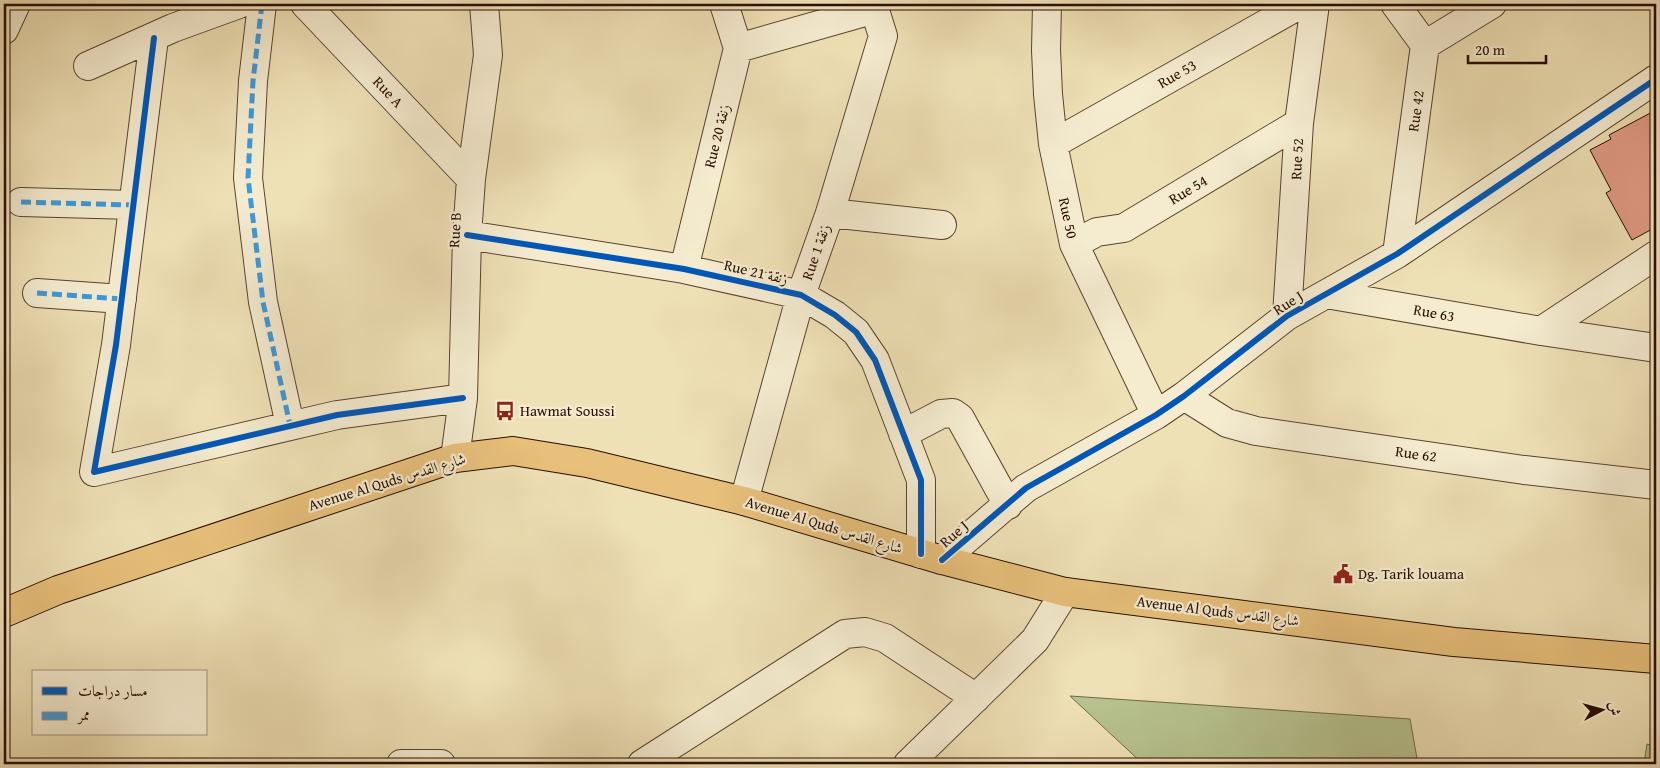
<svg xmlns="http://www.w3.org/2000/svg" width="1660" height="768" viewBox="0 0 1660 768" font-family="'Gentium Book Plus',Amiri,serif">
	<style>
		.green { fill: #b7c390; stroke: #706848 }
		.building { fill: #e09a85; stroke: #280d00 }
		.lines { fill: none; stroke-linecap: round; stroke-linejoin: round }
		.minor-casing { stroke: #5a422e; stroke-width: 30 }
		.major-casing { stroke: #280d00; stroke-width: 30 }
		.minor { stroke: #f5ecd0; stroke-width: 28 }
		.major { stroke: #e8c07b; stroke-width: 28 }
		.quiet { stroke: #3d99dc; stroke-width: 5; stroke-dasharray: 10 5; stroke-linecap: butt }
		.cycleway-casing { stroke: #f5ecd0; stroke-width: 9 }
		.cycleway { stroke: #0057b8; stroke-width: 6 }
		.labels { text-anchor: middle; stroke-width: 4.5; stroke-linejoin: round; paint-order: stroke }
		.street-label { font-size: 15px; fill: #280d00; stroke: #f5ecd0 }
		.poi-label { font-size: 15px; fill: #280d00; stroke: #f5ecd0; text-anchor: start }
	</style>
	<rect width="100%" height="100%" fill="#efe1b6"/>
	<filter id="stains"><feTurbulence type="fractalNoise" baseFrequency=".004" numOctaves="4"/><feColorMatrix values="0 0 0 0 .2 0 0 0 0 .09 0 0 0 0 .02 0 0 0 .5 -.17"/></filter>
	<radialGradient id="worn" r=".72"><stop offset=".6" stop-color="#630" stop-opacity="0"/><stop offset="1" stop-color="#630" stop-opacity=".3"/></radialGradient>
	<path class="green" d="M1070 696 1410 719 1418 764H1143Z
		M1647 744 1656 747V764H1644Z"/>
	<path class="building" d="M1656 110V227L1632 240 1606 193 1611 190 1590 150 1611 139 1609 135Z"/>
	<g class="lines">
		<defs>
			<path id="minor" d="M262 4 253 81 248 178 263 302 290 425
				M305 4 471 179
				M1047 4 1046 50 1048 94 1053 144 1074 244 1156 415
				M1395 4 1425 45
				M4 30 16 4
				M154 38 116 345 94 472 337 415 463 398
				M738 48 875 9
				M88 66 173 28 239 4
				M1053 144 1301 4
				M21 202 133 205
				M830 213 942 225
				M467 235 684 269 801 295 835 315 856 332 875 360 921 480V554
				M1074 244 1097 232 1124 228 1299 123
				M1397 254 1425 45 1492 4
				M684 269 738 48 724 4
				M37 293 122 299
				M1326 294 1541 331 1656 348
				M1287 316 1299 123 1315 4
				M1541 331 1656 255
				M1184 396 1227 423 1256 431 1524 470 1656 485
				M903 434 941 414 953 413 960 418 1008 505
				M455 458 463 398 467 235 471 179 488 55 484 4
				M744 501 801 295 830 213 883 36 873 4
				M942 560 1026 488 1156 415 1184 396 1287 316 1397 254 1656 79
				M401 764H441
				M642 764 845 634 865 632 885 638 976 698
				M908 764 1035 640 1065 592"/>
			<path id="major" d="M4 613 58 590 455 458 513 451 587 463 744 501 942 560 1065 592 1454 642 1656 659"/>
		</defs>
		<use href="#minor" class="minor-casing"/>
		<use href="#major" class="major-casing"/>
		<use href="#minor" class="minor"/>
		<use href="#major" class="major"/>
		<path class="quiet" d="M262 4 253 81 248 178 263 302 290 425
			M21 202 133 205
			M37 293 122 299"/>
		<defs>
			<path id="cycleway" d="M154 38 116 345 94 472 337 415 463 398
				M467 235 684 269 801 295 835 315 856 332 875 360 921 480V554
				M942 560 1026 488 1156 415 1184 396 1287 316 1397 254 1656 79"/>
		</defs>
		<use href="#cycleway" class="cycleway-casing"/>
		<use href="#cycleway" class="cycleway"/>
	</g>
	<defs>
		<symbol id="bus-bare" viewBox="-9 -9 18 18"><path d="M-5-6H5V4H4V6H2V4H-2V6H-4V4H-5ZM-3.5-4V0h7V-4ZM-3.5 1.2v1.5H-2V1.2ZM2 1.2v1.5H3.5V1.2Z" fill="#8f2418" stroke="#f5ecd0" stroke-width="2.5" paint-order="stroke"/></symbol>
		<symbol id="civic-bare" viewBox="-9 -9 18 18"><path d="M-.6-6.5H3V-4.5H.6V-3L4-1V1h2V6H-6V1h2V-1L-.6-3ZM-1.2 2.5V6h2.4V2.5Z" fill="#8f2418" stroke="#f5ecd0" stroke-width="2.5" paint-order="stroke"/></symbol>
	</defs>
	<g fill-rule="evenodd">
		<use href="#bus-bare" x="491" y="397" width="28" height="28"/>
		<use href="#civic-bare" x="1329" y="560" width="28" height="28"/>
	</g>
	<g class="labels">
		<g class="street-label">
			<text transform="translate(1177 74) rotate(-30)" y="5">Rue 53</text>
			<text transform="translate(388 92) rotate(47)" y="5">Rue A</text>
			<text transform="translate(1416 111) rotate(-82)" y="5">Rue 42</text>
			<text transform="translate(717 136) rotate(-76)" y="5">Rue 20 زنقة</text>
			<text transform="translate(1297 159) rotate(-87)" y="5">Rue 52</text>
			<text transform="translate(1188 190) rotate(-31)" y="5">Rue 54</text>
			<text transform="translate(1068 218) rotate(78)" y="5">Rue 50</text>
			<text transform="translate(455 230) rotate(-87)" y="5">Rue B</text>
			<text transform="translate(816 252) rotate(-71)" y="5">Rue 1 زنقة</text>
			<text transform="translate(756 272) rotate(13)" y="5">Rue 21 زنقة</text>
			<text transform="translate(1288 303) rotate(-32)" y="5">Rue J</text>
			<text transform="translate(1434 313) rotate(10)" y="5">Rue 63</text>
			<text transform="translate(1416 454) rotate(8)" y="5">Rue 62</text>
			<text transform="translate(387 482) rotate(-17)" y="5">Avenue Al Quds شارع القدس</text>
			<text transform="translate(824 525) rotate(17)" y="5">Avenue Al Quds شارع القدس</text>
			<text transform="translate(954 534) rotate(-41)" y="5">Rue J</text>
			<text transform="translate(1218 611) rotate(7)" y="5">Avenue Al Quds شارع القدس</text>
		</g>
		<g class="poi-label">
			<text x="520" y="416">Hawmat Soussi</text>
			<text x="1358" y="579">Dg. Tarik louama</text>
		</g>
	</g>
	<rect width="1660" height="768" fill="none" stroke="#efe1b6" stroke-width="20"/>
	<rect x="5" y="5" width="1650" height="758" fill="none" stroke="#280d00" stroke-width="2.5"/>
	<rect x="10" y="10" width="1640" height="748" fill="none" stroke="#280d00"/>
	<rect x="32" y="670" width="175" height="65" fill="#f5ecd0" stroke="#a3937d"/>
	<rect x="42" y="687" width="25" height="8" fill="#0057b8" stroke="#a3937d"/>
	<text x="78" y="696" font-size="15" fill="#280d00">مسار دراجات</text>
	<rect x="42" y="712" width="25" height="8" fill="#3d99dc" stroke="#a3937d"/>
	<text x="78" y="720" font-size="15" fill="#280d00">ممر</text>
	<g transform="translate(1602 710) rotate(84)" stroke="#f5ecd0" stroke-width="4" paint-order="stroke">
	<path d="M0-4L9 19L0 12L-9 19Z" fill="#280d00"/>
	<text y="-8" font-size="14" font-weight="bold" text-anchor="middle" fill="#280d00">ش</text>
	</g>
	<path d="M1468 55v8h78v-8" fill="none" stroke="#280d00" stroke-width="2.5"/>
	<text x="1475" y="55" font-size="15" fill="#280d00" stroke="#f5ecd0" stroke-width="4" paint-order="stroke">20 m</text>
	<rect width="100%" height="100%" filter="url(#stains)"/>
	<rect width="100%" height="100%" fill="url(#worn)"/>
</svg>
